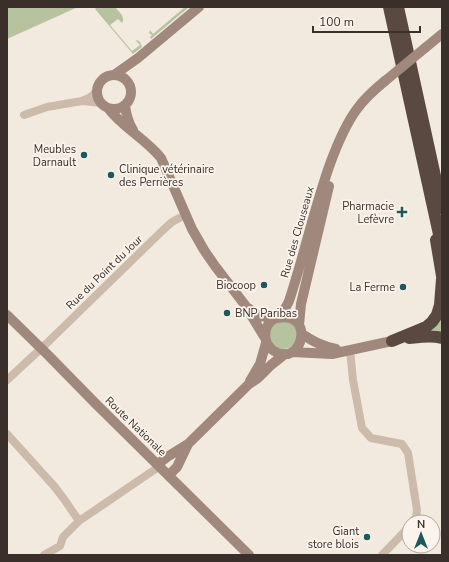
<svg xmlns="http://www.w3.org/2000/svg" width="449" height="562" viewBox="0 0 449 562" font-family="'Nunito Sans',sans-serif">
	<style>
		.green { fill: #b7c39f }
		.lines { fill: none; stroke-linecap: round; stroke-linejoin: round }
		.street { stroke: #ccbaab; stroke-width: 8 }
		.secondary { stroke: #a0897c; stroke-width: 10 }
		.highway { stroke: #5a4941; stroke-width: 12 }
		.secondary-bridge { stroke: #a0897c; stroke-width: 10 }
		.poi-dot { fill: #1f585c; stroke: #faf4ec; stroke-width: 1.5 }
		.labels { text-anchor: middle; stroke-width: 3.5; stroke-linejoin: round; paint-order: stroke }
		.poi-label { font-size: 11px; fill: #3a2f2a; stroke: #faf4ec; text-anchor: end }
		.street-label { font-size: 11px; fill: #3a2f2a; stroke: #faf4ec }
	</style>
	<rect width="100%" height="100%" fill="#f3eadf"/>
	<path class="green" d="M7 7H78L7 39Z
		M97 7H115C119 12 126 17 122 23L118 19 110 25 132 51 140 45 136 41 137 40 140 42 142 47 133 54 95 9Z
		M185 7H189L151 39 150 37 152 35 149 33 150 30 153 34Z
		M442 307V335L429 330Z
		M269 335a14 14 0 1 1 28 0a14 14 0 1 1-28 0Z"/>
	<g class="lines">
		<path class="street" d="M83 101 101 103
			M24 115 47 107 82 101 89 98 93 95 97 90
			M350 350 353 380 362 428 371 438 402 444 408 453 417 510 416 517 412 522
			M7 380 46 344 162 231 172 222 185 215
			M7 434 54 486 64 499 79 521
			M44 555 60 546 63 537 79 521 160 466
			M382 555 409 527"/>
		<path class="secondary" d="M425 48 442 34
			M114 75 138 58 199 7
			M97 92a17 17 0 1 1 34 0a17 17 0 1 1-34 0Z
			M125 105C126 114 128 122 133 130
			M108 108C123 128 146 139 161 158L192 229 204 250 215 266 245 305 265 338
			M248 308 259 316 276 318
			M7 315 49 356 96 404 249 555
			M277 318C315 310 304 368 274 351 264 345 262 330 271 321 274 319 278 317 281 314 284 310 287 306 289 301 304 256 314 209 330 164 337 145 345 125 357 109 365 98 375 89 385 81
			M299 325 301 304 329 186
			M302 334C314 342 322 346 336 349
			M292 352 332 354 392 341
			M250 381 260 364 266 343
			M158 464 167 457 188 444
			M169 475 177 467 188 444 249 384 258 378 271 365 285 354"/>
		<path class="highway" d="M389 7 442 248
			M398 7 442 208
			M436 240 442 276
			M409 338C420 337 431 335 442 338
			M392 341 426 327 432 322 437 315 440 305 442 279"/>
		<path class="secondary-bridge" d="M385 81 425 48"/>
	</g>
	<g class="poi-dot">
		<circle cx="84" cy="155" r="4"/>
		<circle cx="111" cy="175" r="4"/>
		<path d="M400 206h4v4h4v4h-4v4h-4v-4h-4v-4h4z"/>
		<circle cx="264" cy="285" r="4"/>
		<circle cx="403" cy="287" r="4"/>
		<circle cx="227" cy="313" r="4"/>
		<circle cx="367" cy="537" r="4"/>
	</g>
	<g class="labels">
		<g class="poi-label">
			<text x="76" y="153">Meubles<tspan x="76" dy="13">Darnault</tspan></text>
			<text x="119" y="173" text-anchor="start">Clinique vétérinaire<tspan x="119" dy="13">des Perrières</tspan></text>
			<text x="394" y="210">Pharmacie<tspan x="394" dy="13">Lefèvre</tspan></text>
			<text x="256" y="289">Biocoop</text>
			<text x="395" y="291">La Ferme</text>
			<text x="235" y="317" text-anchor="start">BNP Paribas</text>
			<text x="359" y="535">Giant<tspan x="359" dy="13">store blois</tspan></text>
		</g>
		<g class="street-label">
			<text transform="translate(297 232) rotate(-74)" y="4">Rue des Clouseaux</text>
			<text transform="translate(104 272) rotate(-44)" y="4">Rue du Point du Jour</text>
			<text transform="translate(136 426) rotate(44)" y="4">Route Nationale</text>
		</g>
	</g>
	<rect width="449" height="562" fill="none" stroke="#3a2f2a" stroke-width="16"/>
	<g transform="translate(421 534)"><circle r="19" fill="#faf4ec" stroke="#ada59e"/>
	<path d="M0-3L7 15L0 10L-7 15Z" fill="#1f585c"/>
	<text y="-6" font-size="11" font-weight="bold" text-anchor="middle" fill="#3a2f2a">N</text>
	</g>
	<path d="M313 26v6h107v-6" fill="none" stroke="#3a2f2a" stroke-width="2"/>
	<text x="319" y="26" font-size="12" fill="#3a2f2a" stroke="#faf4ec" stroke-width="3" paint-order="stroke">100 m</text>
</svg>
